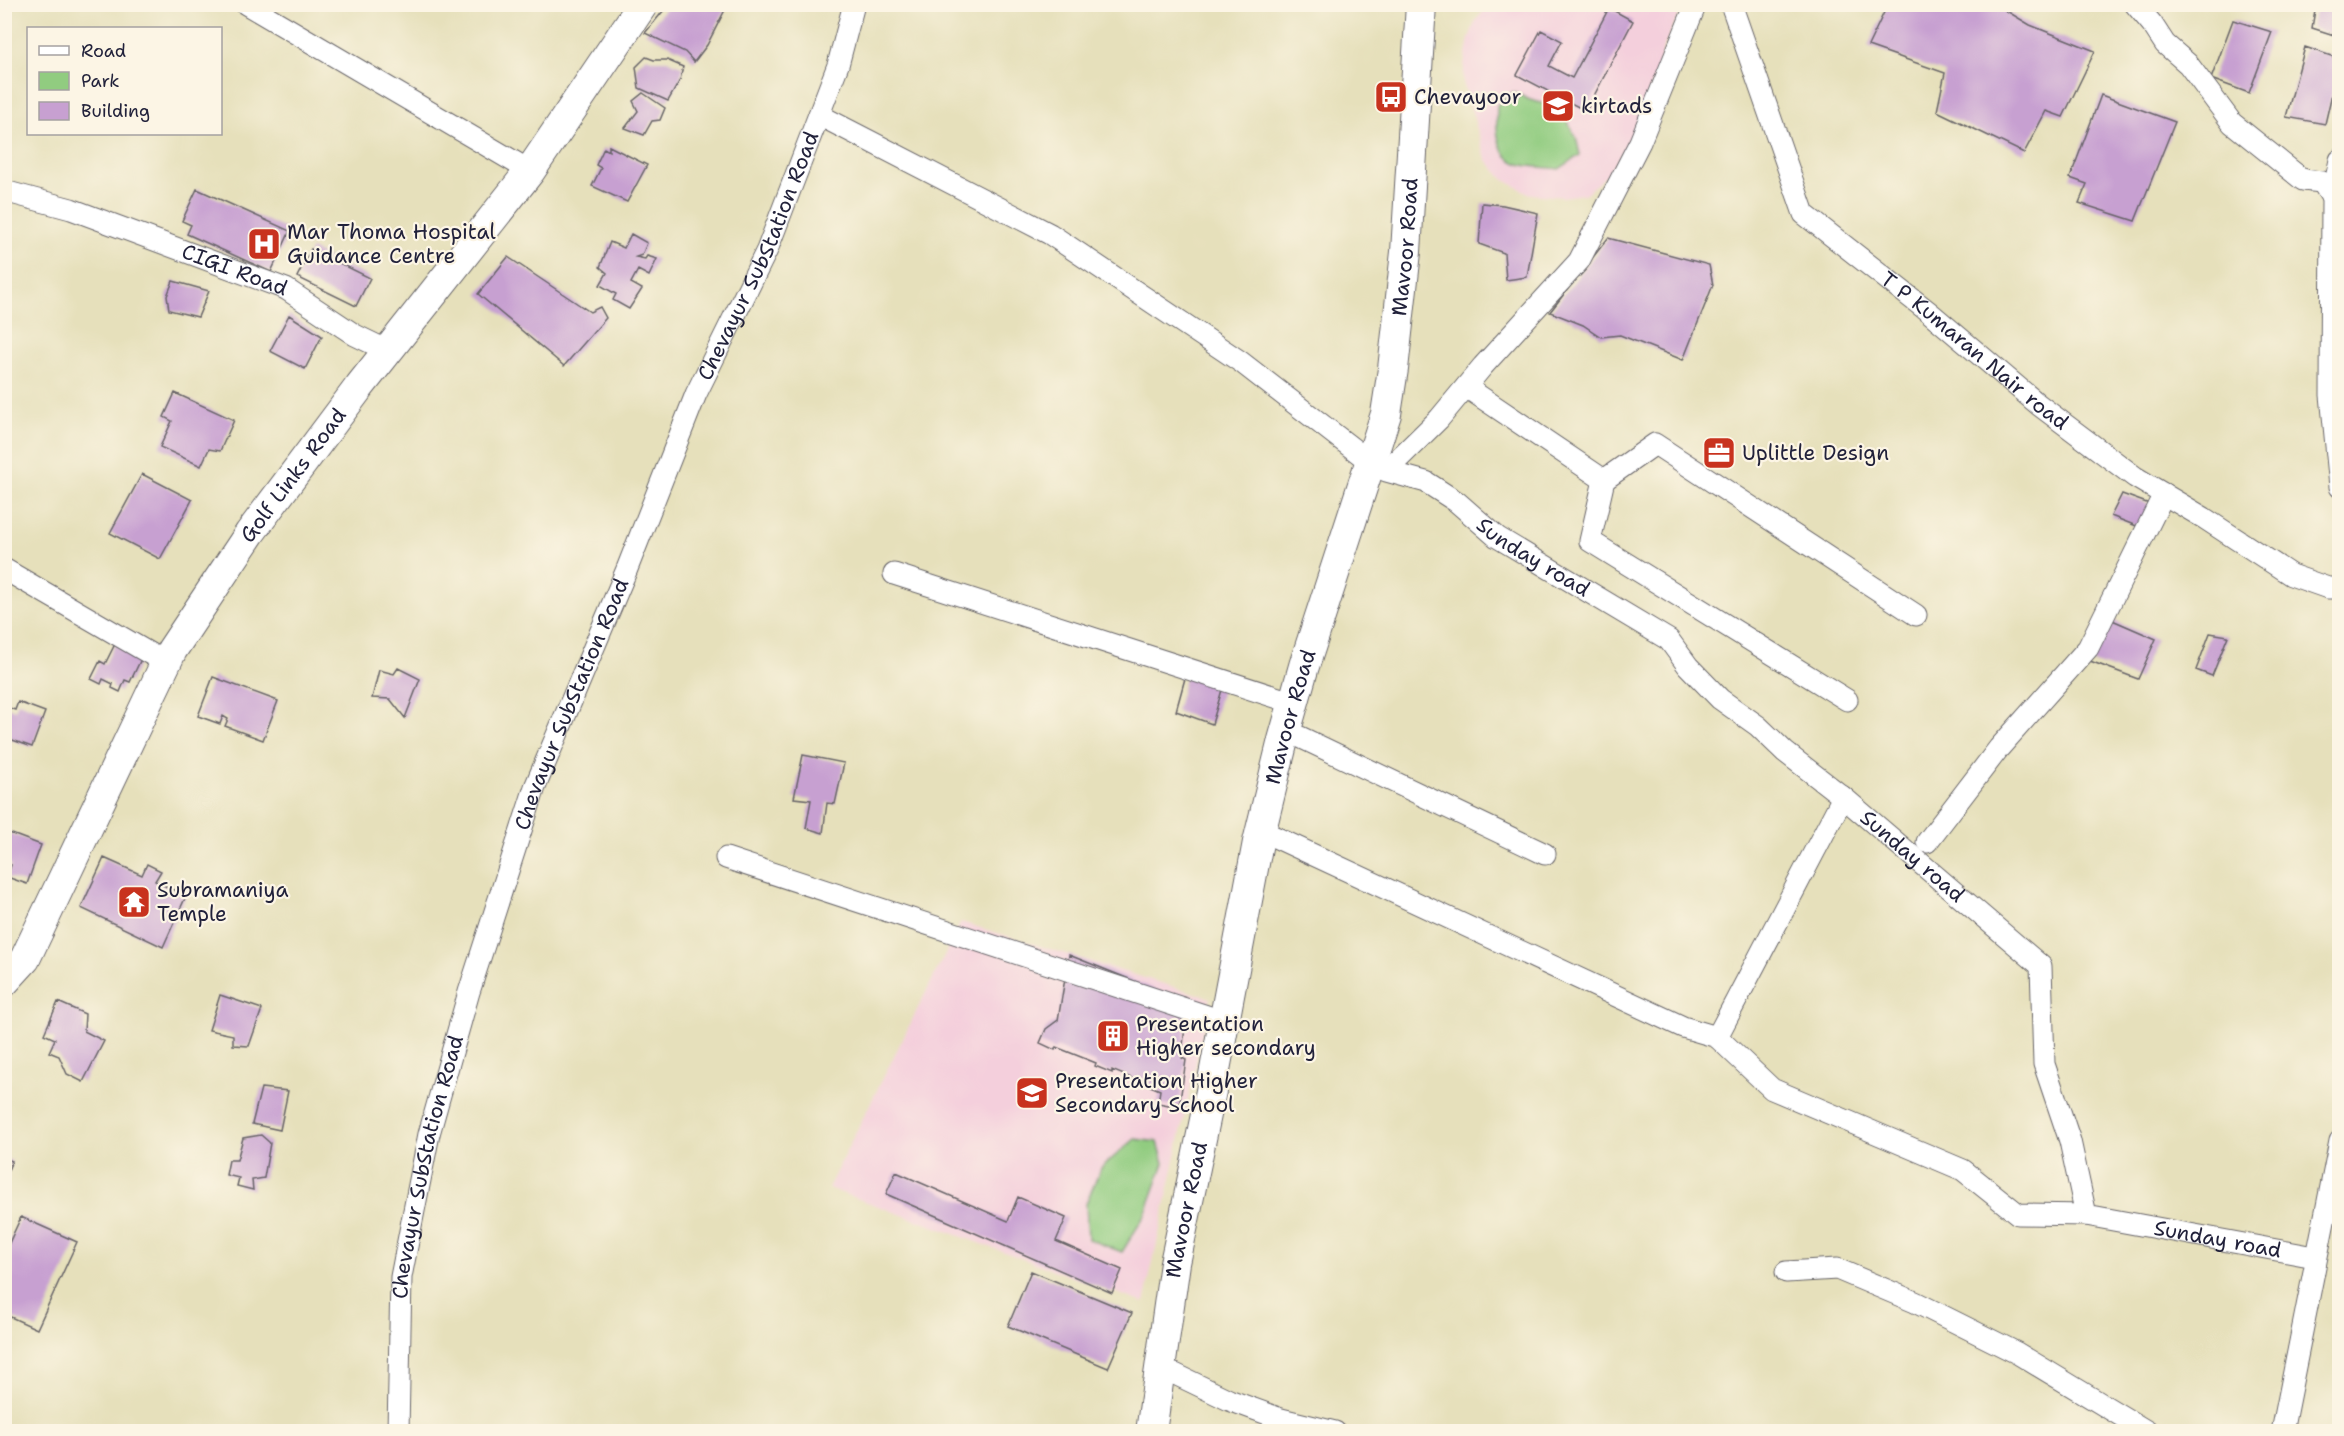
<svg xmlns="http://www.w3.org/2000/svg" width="2344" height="1436" viewBox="0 0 2344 1436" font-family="'Shantell Sans',sans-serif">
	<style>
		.built { fill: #f4cfdc }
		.green { fill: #91cc80; stroke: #5a775e; stroke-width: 1.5 }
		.building { fill: #c7a0d1 }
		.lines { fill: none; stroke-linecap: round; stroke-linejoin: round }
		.minor-casing { stroke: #676468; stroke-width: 23 }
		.secondary-casing { stroke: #676468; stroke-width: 32 }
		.minor { stroke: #fff; stroke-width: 21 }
		.secondary { stroke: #fff; stroke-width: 30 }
		.labels { text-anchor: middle; stroke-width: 4.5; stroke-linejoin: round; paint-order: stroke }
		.poi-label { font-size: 21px; fill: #22223b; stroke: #fcf5e5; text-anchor: start }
		.street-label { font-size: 21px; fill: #22223b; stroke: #fcf5e5 }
	</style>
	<rect width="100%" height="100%" fill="#fcf5e5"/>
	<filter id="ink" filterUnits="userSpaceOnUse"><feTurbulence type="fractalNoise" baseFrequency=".0167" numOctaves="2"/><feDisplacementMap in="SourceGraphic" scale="12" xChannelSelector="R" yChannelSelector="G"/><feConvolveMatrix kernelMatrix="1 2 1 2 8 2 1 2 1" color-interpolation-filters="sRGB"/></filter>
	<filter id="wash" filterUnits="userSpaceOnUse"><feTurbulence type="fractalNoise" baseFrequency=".008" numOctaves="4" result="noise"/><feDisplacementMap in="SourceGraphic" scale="24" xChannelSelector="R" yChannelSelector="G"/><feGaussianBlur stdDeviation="1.35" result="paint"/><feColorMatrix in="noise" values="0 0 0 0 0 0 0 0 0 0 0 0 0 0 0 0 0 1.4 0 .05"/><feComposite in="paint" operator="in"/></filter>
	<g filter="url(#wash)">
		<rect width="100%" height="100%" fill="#e6e0bb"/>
		<path class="built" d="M1543 4 1554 8 1558 4 1683 5 1664 47 1655 76 1630 141 1606 176 1585 194 1563 197 1530 194 1503 179 1486 159 1463 82 1464 65 1469 38 1476 20 1489 5Z
			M961 922 1210 998 1144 1303 828 1188Z"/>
		<path class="green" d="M1513 92 1530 100 1549 105 1567 121 1576 137 1580 155 1559 169C1547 167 1529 168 1517 163 1495 154 1496 125 1497 105Z
			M1135 1139 1158 1142 1164 1163 1145 1215 1122 1252 1088 1239 1086 1204 1101 1168Z"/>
		<g id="blocks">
			<path class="building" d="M669 4H728L707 45 694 62 685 52 645 33Z
				M1888 4H1995L2030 25 2095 51 2063 117 2046 111 2024 153 1937 111 1945 73 1868 46Z
				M2269 4H2288L2286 11 2269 8Z
				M2316 4 2340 6 2337 36 2312 28Z
				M1609 8 1633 21 1586 111 1517 75 1541 30 1562 41 1549 66 1572 78Z
				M2233 20 2272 32 2249 93 2211 79Z
				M2305 47 2340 59 2325 124 2286 117Z
				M646 57 654 60H667L683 67 680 80 668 101 639 88 636 67Z
				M643 93 665 108 660 120 652 121 644 135 625 128 638 111 633 101Z
				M2101 95 2175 122 2135 221 2079 203 2087 184 2070 178Z
				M609 146 647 165 627 202 592 186 601 168 596 165 604 148 609 151Z
				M197 189 290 231 271 272 187 234 191 225 182 221Z
				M1482 203 1503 205 1538 213 1527 277 1506 280 1504 253 1479 244Z
				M631 234 647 243 642 255 636 257 645 259 647 256 657 259 649 276 638 270 631 283 642 289 629 309 613 300 616 294 600 285 607 273 600 267 610 242 624 248Z
				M1608 238 1709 265 1713 285 1683 360 1620 335 1601 337 1583 325 1550 312Z
				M311 249 370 278 356 306 297 277Z
				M508 257 590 312 600 307 606 318 564 366 478 294Z
				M173 281 209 291 198 317 169 310 167 296Z
				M289 315 322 336 305 369 270 351Z
				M175 393 234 420 220 451 209 449 201 466 160 447 172 421 164 417Z
				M142 474 192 500 160 559 110 533Z
				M2122 494 2163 509 2152 532 2111 516Z
				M2110 619 2156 639 2138 679 2090 661Z
				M2210 633 2228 636 2212 676 2196 670Z
				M115 644 142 657 130 682 125 680 120 692 112 688 113 684 103 679 101 684 91 679 100 661 105 664Z
				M398 668 420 679 405 718 390 699 372 698 379 670 394 674Z
				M1187 671 1224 683 1212 724 1176 711Z
				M213 677 278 701 263 740 225 726 228 719 223 716 220 724 198 716Z
				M18 702 45 712 32 747 4 737 8 725 4 723V706L15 710Z
				M803 755 844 763 835 804 827 803 823 833 806 828 811 800 794 798Z
				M4 831 41 845 27 884 7 877 11 865 4 862Z
				M104 858 142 875 147 864 161 871 155 881 186 896 163 947 81 908Z
				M1069 955 1187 1002 1182 1058 1186 1060 1179 1107 1158 1103 1160 1090 1112 1070V1073L1095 1066 1096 1063 1056 1047 1055 1050 1040 1043 1046 1029 1058 1020Z
				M220 995 262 1009 249 1046 233 1045V1035L209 1030Z
				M58 1002 85 1014 84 1031 104 1041 83 1082 67 1074 59 1056 49 1052 55 1039 44 1034Z
				M261 1088 288 1091 280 1130 252 1124Z
				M261 1135 270 1143 264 1178 252 1180 253 1190 237 1186 239 1178 226 1175 229 1160H237L243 1138Z
				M4 1158 12 1161 4 1179Z
				M896 1172 1008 1221 1018 1197 1066 1218 1056 1241 1122 1270 1112 1293 886 1194Z
				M21 1217 77 1242 37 1329 4 1314V1254Z
				M1031 1271 1132 1313 1108 1368 1008 1326Z"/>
		</g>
	</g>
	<g filter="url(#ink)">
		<use href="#blocks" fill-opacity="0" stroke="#676468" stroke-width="1.5"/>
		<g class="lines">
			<defs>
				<g id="minor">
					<path d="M246 4 530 171"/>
					<path id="s1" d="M1696 4 1640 142 1579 261 1483 366 1439 419 1386 471 1426 482 1457 502 1497 537 1669 640 1688 666 1720 699 1758 726 1785 752 1843 797 2041 966 2044 1064 2070 1141 2086 1215 2315 1257"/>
					<path id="s2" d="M1731 4 1804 214 1929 312 2039 405 2135 477 2204 518 2291 575 2328 588H2340"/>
					<path d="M2135 4 2152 24 2165 44 2188 64 2232 123 2303 180 2322 182 2332 198"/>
					<path d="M819 115 1050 234 1241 362 1370 462"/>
					<path d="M2340 160 2332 198 2331 395 2340 487"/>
					<path id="s3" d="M4 191 71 209 286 289 355 335 388 351"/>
					<path d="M1466 387 1604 480 1655 444 1916 615"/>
					<path d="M1604 480 1590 541 1847 700"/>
					<path d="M4 569 166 663"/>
					<path d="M894 574 1294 703"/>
					<path d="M1300 737 1545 854"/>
					<path d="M1275 837 1683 1027 1717 1037 1843 797"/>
					<path d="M1927 842 1999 748 2088 648 2164 494"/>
					<path d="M726 858 1225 1022"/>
					<path d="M1717 1037 1772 1089 1963 1170 2018 1214 2086 1215"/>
					<path d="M1786 1272 1837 1269 1915 1302 2017 1353 2148 1432"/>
					<path d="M1175 1374 1229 1400 1281 1419 1335 1432"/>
					<path id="s4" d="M398 1432 401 1277 429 1134 469 992 535 787 627 569 696 394 767 250 838 65 854 4"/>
					<path d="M2282 1432 2340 1141"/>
				</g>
				<g id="secondary">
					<path id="s5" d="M4 982 25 959 172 650 250 533 360 386 530 171 643 4"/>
					<path id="s6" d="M1151 1432 1175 1263 1211 1091 1258 842 1283 740 1304 666 1386 414 1393 369 1406 252 1421 4"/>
				</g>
			</defs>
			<use href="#minor" class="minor-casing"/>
			<use href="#secondary" class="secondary-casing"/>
			<use href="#minor" class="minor"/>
			<use href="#secondary" class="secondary"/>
		</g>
	</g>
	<defs>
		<symbol id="bus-square" viewBox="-11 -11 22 22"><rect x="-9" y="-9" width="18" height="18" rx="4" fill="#c8321e" stroke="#fcf5e5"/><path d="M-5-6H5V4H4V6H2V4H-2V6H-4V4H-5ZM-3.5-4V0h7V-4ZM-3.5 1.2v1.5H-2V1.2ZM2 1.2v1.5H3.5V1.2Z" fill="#fff"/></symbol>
		<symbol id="school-square" viewBox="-11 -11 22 22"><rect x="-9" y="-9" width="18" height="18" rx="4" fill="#c8321e" stroke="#fcf5e5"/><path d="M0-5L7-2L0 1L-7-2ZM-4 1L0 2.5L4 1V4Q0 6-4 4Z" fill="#fff"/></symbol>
		<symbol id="hospital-square" viewBox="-11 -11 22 22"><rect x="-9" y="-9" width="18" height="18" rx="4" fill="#c8321e" stroke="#fcf5e5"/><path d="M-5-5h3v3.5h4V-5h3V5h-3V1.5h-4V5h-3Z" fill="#fff"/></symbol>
		<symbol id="office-square" viewBox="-11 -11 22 22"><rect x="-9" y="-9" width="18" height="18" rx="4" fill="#c8321e" stroke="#fcf5e5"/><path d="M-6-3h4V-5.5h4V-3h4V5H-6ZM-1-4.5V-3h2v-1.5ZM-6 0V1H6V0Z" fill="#fff"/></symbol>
		<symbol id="temple-square" viewBox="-11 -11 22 22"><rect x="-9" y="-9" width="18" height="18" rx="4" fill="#c8321e" stroke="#fcf5e5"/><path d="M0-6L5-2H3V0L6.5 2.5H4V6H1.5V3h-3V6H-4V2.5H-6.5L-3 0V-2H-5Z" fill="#fff"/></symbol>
		<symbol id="building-square" viewBox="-11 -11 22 22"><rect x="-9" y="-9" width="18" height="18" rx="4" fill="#c8321e" stroke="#fcf5e5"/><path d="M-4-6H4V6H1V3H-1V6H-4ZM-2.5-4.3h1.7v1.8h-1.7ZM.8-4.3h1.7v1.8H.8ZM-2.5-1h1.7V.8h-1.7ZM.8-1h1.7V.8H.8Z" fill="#fff"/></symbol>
	</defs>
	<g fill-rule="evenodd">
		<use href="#bus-square" x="1372" y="78" width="38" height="38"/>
		<use href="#school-square" x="1539" y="87" width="38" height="38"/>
		<use href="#hospital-square" x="245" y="225" width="38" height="38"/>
		<use href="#office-square" x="1700" y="434" width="38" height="38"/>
		<use href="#temple-square" x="115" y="883" width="38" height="38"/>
		<use href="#building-square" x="1094" y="1017" width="38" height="38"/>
		<use href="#school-square" x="1013" y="1074" width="38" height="38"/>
	</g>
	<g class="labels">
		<g class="poi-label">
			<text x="1414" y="104">Chevayoor</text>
			<text x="1581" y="113">kirtads</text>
			<text x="287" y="239">Mar Thoma Hospital<tspan x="287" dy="24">Guidance Centre</tspan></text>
			<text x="1742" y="460">Uplittle Design</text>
			<text x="157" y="897">Subramaniya<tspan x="157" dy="24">Temple</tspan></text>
			<text x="1136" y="1031">Presentation<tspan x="1136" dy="24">Higher secondary</tspan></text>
			<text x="1055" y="1088">Presentation Higher<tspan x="1055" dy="24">Secondary School</tspan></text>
		</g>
		<g class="street-label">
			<text dy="7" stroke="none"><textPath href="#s6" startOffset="1215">Mavoor Road</textPath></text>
			<text dy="7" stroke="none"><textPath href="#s4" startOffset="1240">Chevayur SubStation Road</textPath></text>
			<text dy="7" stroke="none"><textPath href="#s3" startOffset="244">CIGI Road</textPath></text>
			<text dy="7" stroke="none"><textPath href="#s2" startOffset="441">T P Kumaran Nair road</textPath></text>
			<text dy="7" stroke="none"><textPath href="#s5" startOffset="586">Golf Links Road</textPath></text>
			<text dy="7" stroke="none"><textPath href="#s1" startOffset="741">Sunday road</textPath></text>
			<text dy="7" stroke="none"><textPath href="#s4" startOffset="754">Chevayur SubStation Road</textPath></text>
			<text dy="7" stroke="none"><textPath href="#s6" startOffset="729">Mavoor Road</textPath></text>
			<text dy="7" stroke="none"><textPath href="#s1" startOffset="1227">Sunday road</textPath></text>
			<text dy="7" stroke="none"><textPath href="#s4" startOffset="268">Chevayur SubStation Road</textPath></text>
			<text dy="7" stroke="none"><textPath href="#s6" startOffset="225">Mavoor Road</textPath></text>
			<text dy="7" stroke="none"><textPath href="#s1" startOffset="1785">Sunday road</textPath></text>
		</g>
	</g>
	<rect width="2344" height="1436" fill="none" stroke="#fcf5e5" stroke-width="24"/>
	<rect x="27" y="27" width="195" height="108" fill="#fcf5e5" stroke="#a5a1a1" stroke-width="1.5"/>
	<rect x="39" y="46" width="30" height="9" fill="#ffffff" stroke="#a5a1a1" stroke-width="1.5"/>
	<text x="81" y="57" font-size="18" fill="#22223b">Road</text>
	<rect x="39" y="72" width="30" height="18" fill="#91cc80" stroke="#a5a1a1" stroke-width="1.5"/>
	<text x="81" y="87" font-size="18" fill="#22223b">Park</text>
	<rect x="39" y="102" width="30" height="18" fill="#c7a0d1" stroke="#a5a1a1" stroke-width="1.5"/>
	<text x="81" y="117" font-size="18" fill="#22223b">Building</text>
</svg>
